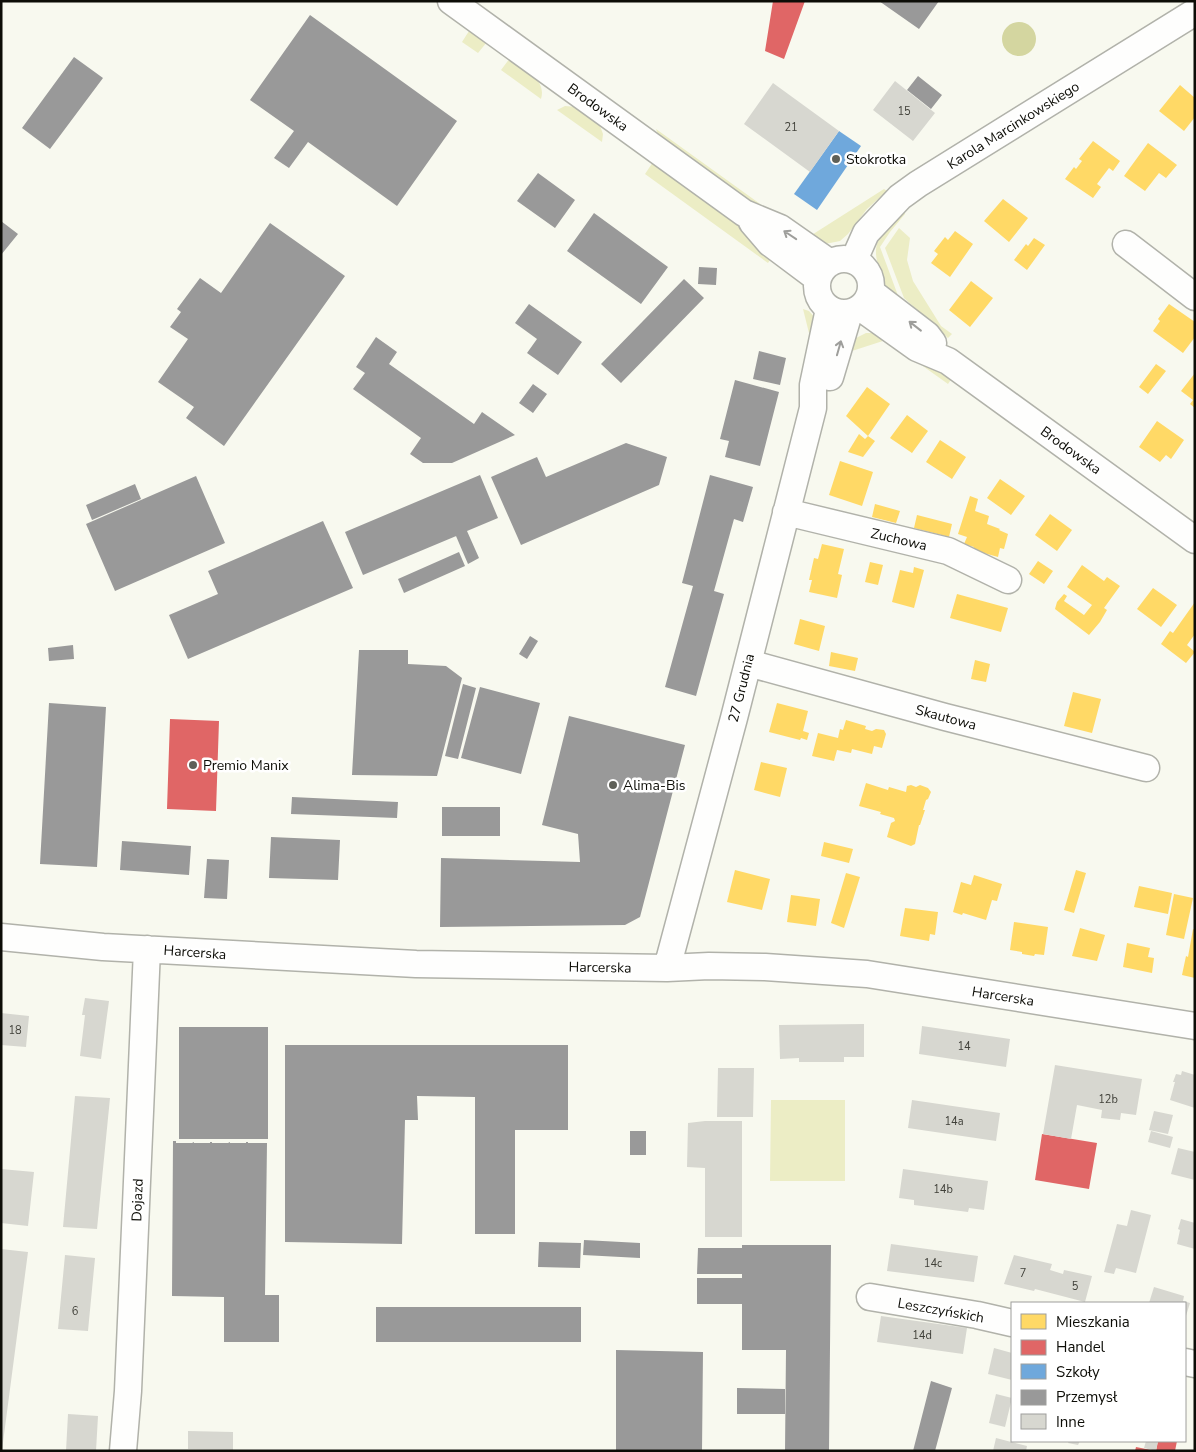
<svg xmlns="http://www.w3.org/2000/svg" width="1196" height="1452" viewBox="0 0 1196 1452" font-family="'Nunito Sans',sans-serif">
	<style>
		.green { fill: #ecedc5 }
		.water { fill: #d4d6a0 }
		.homes { fill: #ffd966 }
		.shops { fill: #e06666 }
		.schools { fill: #6fa8dc }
		.industry { fill: #999 }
		.building { fill: #d7d7d0 }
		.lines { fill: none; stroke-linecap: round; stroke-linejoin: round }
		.minor-casing { stroke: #b1b2aa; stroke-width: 29 }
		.minor { stroke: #fefefd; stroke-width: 26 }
		.oneway { stroke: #9e9e9b }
		.poi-dot { fill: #5f6058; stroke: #fff; stroke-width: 2 }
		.labels { text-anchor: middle; stroke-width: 5; stroke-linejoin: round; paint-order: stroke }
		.number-label { font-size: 11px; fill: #404039 }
		.street-label { font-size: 14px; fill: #0d0d07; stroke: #fff }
		.poi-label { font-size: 14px; fill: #0d0d07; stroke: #fff; text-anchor: start }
	</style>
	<rect width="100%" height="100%" fill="#f8f9ef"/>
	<path class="green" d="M469 31H472L487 42 478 53 462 42Z
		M510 58C524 69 547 79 541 99L501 70Z
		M565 106 577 107 599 123 603 134 602 142 557 110Z
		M656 129 792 227 752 203 658 135Z
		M653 162 738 223 774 254 768 263 645 174Z
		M884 189 887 191 867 209 848 234 840 241 825 244 807 238Z
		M902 209 905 213V214L890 232 880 247 900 301C895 297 888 293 885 288 882 284 882 275 880 270 868 241 885 230 902 209Z
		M899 228 910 238 907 260 913 281 941 326 952 334 948 338 904 298 885 248Z
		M803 309 809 311 816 319 811 341Z
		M866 333H875L889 339 852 351H849L854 339Z
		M899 349 952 378 948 384Z
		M771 1100H845V1181H770Z"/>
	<path class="water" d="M1002 39a17 17 0 1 1 34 0a17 17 0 1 1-34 0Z"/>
	<path class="homes" d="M1180 85 1195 98V117L1184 131 1159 111Z
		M1093 141 1120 161 1113 171 1109 168 1097 184 1101 187 1093 198 1065 179 1074 167 1076 169 1082 161 1079 159Z
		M1148 143 1177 165 1166 178 1159 173 1145 191 1124 176Z
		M1003 199 1028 218 1009 242 984 221Z
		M955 231 973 244 950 277 931 263 938 254 934 251 945 237 948 240Z
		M1034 238 1045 245 1027 270 1014 260 1026 244 1028 246Z
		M971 281 993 298 970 327 949 310Z
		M1169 304 1195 322V337L1183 353 1153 331 1160 321 1158 319Z
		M1156 364 1166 371 1148 394 1139 387Z
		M1195 373V408L1190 404 1193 400 1181 391Z
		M867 387 890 404 868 436 846 416Z
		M907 415 928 431 912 453 890 438Z
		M1157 421 1184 440 1171 459 1166 455 1160 462 1139 447Z
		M859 434 865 439 868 436 875 441 863 457 848 452Z
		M940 440 966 457 952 479 926 462Z
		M840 461 873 472 862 506 829 495Z
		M1000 479 1025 496 1011 515 987 498Z
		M970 496 978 499 975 511 989 516 987 524 1000 529 999 530 1008 534 1004 549 1000 548 998 557 973 550 974 547 964 544 967 537 958 534Z
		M875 504 900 511 896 523 872 517Z
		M1050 514 1072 530 1057 551 1035 535Z
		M917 515 952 524 949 537 914 528Z
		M822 544 844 549 838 574 842 575 837 598 809 592 812 580H809L814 558 818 559Z
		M1038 561 1053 571 1044 584 1029 574Z
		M870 562 883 565 878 585 865 582Z
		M1082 565 1104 581 1107 577 1120 586 1104 608 1107 610 1100 622 1089 635 1055 609 1057 602 1064 594 1067 596 1064 601 1084 615 1092 605 1067 587Z
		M914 567 924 570 914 608 892 602 900 570 913 573Z
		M1153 588 1177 605 1161 627 1137 609Z
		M957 594 1008 608 1001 632 950 618Z
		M1195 602V634L1187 645 1195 652 1186 663 1161 644 1170 631 1173 633Z
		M800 619 825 626 819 651 794 644Z
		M831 652 858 658 855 671 829 666Z
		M975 660 990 664 986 682 971 679Z
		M1073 692 1101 699 1092 733 1064 726Z
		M777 703 808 711 803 731 809 733 807 740 801 738 800 740 769 732Z
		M846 720 866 726 865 729 872 731 876 729 884 730 886 734 882 748 874 746 872 754 852 749 851 753 837 750 834 761 812 756 818 733 838 738 840 729 843 730Z
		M761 762 787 768 780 797 754 790Z
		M866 783 888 790 889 787 906 792 907 786 911 785 916 787 920 785 928 788 931 792 928 799 926 800 923 810H925L920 825H919L915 844 911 846 887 837 891 823 895 821 894 818 880 814 881 812 859 806Z
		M824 842 853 849 849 863 821 856Z
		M735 870 770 879 762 910 727 902Z
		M1076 870 1086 873 1074 913 1064 910Z
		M846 873 860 877 844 928 831 923Z
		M974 875 1002 884 997 901 992 900 986 920 963 913 962 915 953 912 961 882 971 885Z
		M1139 886 1172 893 1168 914 1134 907Z
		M1174 894 1193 898 1184 939 1166 935Z
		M791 895 820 899 816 926 787 922Z
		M905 908 938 912 935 935 930 934 929 941 900 936Z
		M1014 922 1048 927 1044 955 1035 954 1034 956 1022 954V952L1010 950Z
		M1080 928 1105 935 1097 961 1072 956Z
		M1193 929 1195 930V978L1182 975 1186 956 1188 957Z
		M1127 943 1150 948 1148 957 1154 958 1152 973 1123 967Z"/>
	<path class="shops" d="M773 1H805L784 59 765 51Z
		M170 719 219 721 216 811 167 809Z
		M1042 1134 1097 1143 1089 1189 1035 1180Z
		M1158 1441H1177L1175 1451H1156Z
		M1136 1447 1151 1450V1451H1135Z"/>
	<path class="schools" d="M839 131 861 146 817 210 794 194Z"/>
	<path class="industry" d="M879 1H939L919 29Z
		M310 15 457 121 397 206 308 142 289 168 274 158 294 131 250 100Z
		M74 57 103 78 50 149 22 128Z
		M918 76 942 95 931 109 907 90Z
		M538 173 575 200 555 228 517 201Z
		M594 213 668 267 641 304 567 251Z
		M1 221 18 234 1 255Z
		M270 223 345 276 224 446 186 418 194 407 158 382 188 339 170 327 181 312 177 309 200 278 221 293Z
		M699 267 717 268 716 285 698 284Z
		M684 279 704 298 621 383 601 364Z
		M529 304 582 342 558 375 527 353 537 339 515 323Z
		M376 337 397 352 389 364 474 424 482 412 515 435 452 463H423L410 454 421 438 353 389 365 373 356 367Z
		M759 351 786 358 780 385 753 379Z
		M735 380 779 392 760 466 725 457 729 441 720 439Z
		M533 384 547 394 533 413 519 403Z
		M626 443 667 457 659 485 521 545 491 477 537 457 546 477Z
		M480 475 498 518 467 531 479 558 468 564 456 536 461 534 363 575 345 532Z
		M710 475 753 487 743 522 734 519 714 591 724 594 696 696 665 687 693 586 682 583Z
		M196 476 225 543 115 591 86 524Z
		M135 484 141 499 92 520 86 505Z
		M323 521 353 588 188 659 169 615 218 594 208 571Z
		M459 552 465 566 404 593 398 579Z
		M530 636 538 641 527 659 519 654Z
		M73 645 74 659 49 661 48 648Z
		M359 650H408V664L446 666 462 678 437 776 352 775Z
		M463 684 476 688 458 759 445 756Z
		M480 687 540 703 521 774 461 758Z
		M49 703 106 707 97 867 40 864Z
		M569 716 685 745 640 917 625 925 440 927 441 858 580 862 578 834 542 825Z
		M292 797 398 802 397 818 291 814Z
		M442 807H500V836H442Z
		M271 837 340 840 338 880 269 878Z
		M122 841 191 846 189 875 120 870Z
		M207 859 229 860 227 899 204 898Z
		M179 1027H268V1139H179Z
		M285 1045H568V1130H515V1234H475V1097L417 1096 418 1120H405L402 1244 285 1242Z
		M630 1131H646V1155H630Z
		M173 1141H176V1143H192L194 1142V1143H210V1142H212V1143H228L230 1142V1143H246V1142H248V1143H267L265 1295H279V1342H224V1297L172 1296Z
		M584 1240 640 1243V1258L583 1255Z
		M539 1242 581 1243 580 1268 538 1267Z
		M742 1245H831L829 1451H785L786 1350H742V1304H697V1278H742V1274H697L698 1248H742Z
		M376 1307H581V1342H376Z
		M616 1350 703 1352 702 1451H616Z
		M931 1381 952 1388 935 1451H913Z
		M737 1388 785 1389V1414H737Z"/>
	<path class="building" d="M895 81 935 113 913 141 873 110Z
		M773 83 839 131 810 172 744 124Z
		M85 998 109 1001 101 1059 80 1056 85 1015H82Z
		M1 1013 29 1016 26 1047 1 1045Z
		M864 1024V1057H844V1062H799V1058L780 1059 779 1025Z
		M922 1026 1010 1039 1006 1067 919 1054Z
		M1055 1065 1142 1079 1136 1115 1121 1113 1120 1120 1101 1118 1102 1110 1077 1105 1071 1139 1043 1134Z
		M718 1068H754L753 1117H717Z
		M1182 1071 1195 1075V1108L1170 1100 1175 1082H1173L1176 1074 1181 1075Z
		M75 1096 110 1098 97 1229 63 1227Z
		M912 1100 1000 1113 996 1141 908 1128Z
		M1154 1111 1173 1115 1168 1134 1149 1130Z
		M705 1121H742V1237H705V1168L687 1167 688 1123Z
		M1151 1131 1173 1137 1170 1148 1148 1142Z
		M1178 1148 1195 1152V1180L1171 1174Z
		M1 1169 34 1172 28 1226 1 1223Z
		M903 1169 988 1181 984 1210 969 1208 968 1212 914 1205V1200L899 1198Z
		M1131 1210 1151 1215 1136 1273 1116 1268 1114 1274 1104 1272 1117 1224 1127 1226Z
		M1181 1219 1195 1223V1249L1177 1244 1180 1230 1178 1229Z
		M891 1244 978 1256 974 1282 887 1271Z
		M1 1249 28 1252 2 1450H1Z
		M65 1255 95 1258 88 1331 58 1329Z
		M1014 1255 1052 1264 1050 1270 1063 1274 1064 1270 1092 1276 1085 1302 1035 1289 1034 1291 1004 1284Z
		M1154 1287 1184 1296 1183 1301 1190 1303 1185 1319V1303H1149Z
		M881 1316 967 1328 963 1354 877 1342Z
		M994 1348 1012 1353V1380L988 1374Z
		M996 1394 1012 1398 1005 1427 989 1423Z
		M68 1414 98 1416 96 1451H66Z
		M188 1431 233 1432V1450L188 1449Z
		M996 1438 1027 1446 1026 1451H993Z
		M1069 1441H1080L1078 1445 1068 1443Z
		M1146 1441H1158L1156 1451 1144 1448Z"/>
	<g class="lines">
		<defs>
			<path id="minor" d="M451 1 744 213 780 228 830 263
				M752 222 770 243 817 278
				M1126 244 1195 297
				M817 286a27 27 0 1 1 54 0a27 27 0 1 1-54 0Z
				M854 260 866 233 900 197 918 184 1195 12
				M871 292 927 335 933 343
				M861 308 917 348 948 361 1195 540
				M830 377 849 313
				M786 512 948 551 1008 580
				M748 663 945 717 1146 768
				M1 937 103 947 416 964 667 968 709 966 765 967 867 974 1195 1026
				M667 968 734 718 813 408V385L829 309
				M870 1297 977 1315 1012 1323
				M1185 1362 1195 1364
				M123 1451 128 1391 147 949"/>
		</defs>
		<use href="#minor" class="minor-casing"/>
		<use href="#minor" class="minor"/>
	</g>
	<defs><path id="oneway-shaft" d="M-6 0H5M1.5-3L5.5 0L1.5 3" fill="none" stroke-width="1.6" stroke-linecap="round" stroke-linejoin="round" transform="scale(1.25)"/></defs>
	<g class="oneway">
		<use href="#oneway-shaft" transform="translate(790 235) rotate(-146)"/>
		<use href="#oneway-shaft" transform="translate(915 326) rotate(-142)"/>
		<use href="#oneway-shaft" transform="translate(839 348) rotate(-74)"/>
	</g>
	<g class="poi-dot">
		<circle cx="836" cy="159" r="5"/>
		<circle cx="193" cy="765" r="5"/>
		<circle cx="613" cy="785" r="5"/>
	</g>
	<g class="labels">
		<g class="number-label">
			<text x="904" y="115">15</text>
			<text x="791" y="131">21</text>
			<text x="15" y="1034">18</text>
			<text x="964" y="1050">14</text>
			<text x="1108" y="1103">12b</text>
			<text x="954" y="1125">14a</text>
			<text x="943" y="1193">14b</text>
			<text x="933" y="1267">14c</text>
			<text x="1023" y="1277">7</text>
			<text x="1075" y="1290">5</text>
			<text x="75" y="1315">6</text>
			<text x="922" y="1339">14d</text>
		</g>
		<g class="street-label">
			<text transform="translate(598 107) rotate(36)" y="5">Brodowska</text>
			<text transform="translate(1013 125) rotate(-32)" y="5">Karola Marcinkowskiego</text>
			<text transform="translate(1071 450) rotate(36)" y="5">Brodowska</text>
			<text transform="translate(899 539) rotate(13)" y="5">Zuchowa</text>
			<text transform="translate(741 688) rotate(-76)" y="5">27 Grudnia</text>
			<text transform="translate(946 717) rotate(15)" y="5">Skautowa</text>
			<text transform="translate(195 952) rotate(4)" y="5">Harcerska</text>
			<text transform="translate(600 967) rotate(1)" y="5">Harcerska</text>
			<text transform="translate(1003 996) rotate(9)" y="5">Harcerska</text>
			<text transform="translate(137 1200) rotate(-88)" y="5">Dojazd</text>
			<text transform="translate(941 1310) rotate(10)" y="5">Leszczyńskich</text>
		</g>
		<g class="poi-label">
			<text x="846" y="164">Stokrotka</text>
			<text x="203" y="770">Premio Manix</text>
			<text x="623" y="790">Alima-Bis</text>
		</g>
	</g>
	<rect width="1196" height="1452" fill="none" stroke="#0d0d07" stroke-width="5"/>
	<rect x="1011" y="1302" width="175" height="140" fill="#ffffff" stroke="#9e9e9c"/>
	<rect x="1021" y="1314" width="25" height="15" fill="#ffd966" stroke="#9e9e9c"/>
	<text x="1056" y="1327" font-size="15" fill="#0d0d07">Mieszkania</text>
	<rect x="1021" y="1340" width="25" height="15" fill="#e06666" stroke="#9e9e9c"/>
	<text x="1056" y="1352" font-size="15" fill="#0d0d07">Handel</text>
	<rect x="1021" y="1364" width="25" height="15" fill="#6fa8dc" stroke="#9e9e9c"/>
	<text x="1056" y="1377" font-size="15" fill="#0d0d07">Szkoły</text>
	<rect x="1021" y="1390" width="25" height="15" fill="#999999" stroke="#9e9e9c"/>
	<text x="1056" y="1402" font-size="15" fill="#0d0d07">Przemysł</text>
	<rect x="1021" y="1414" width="25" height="15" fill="#d7d7d0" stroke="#9e9e9c"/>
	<text x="1056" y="1427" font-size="15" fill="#0d0d07">Inne</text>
</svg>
